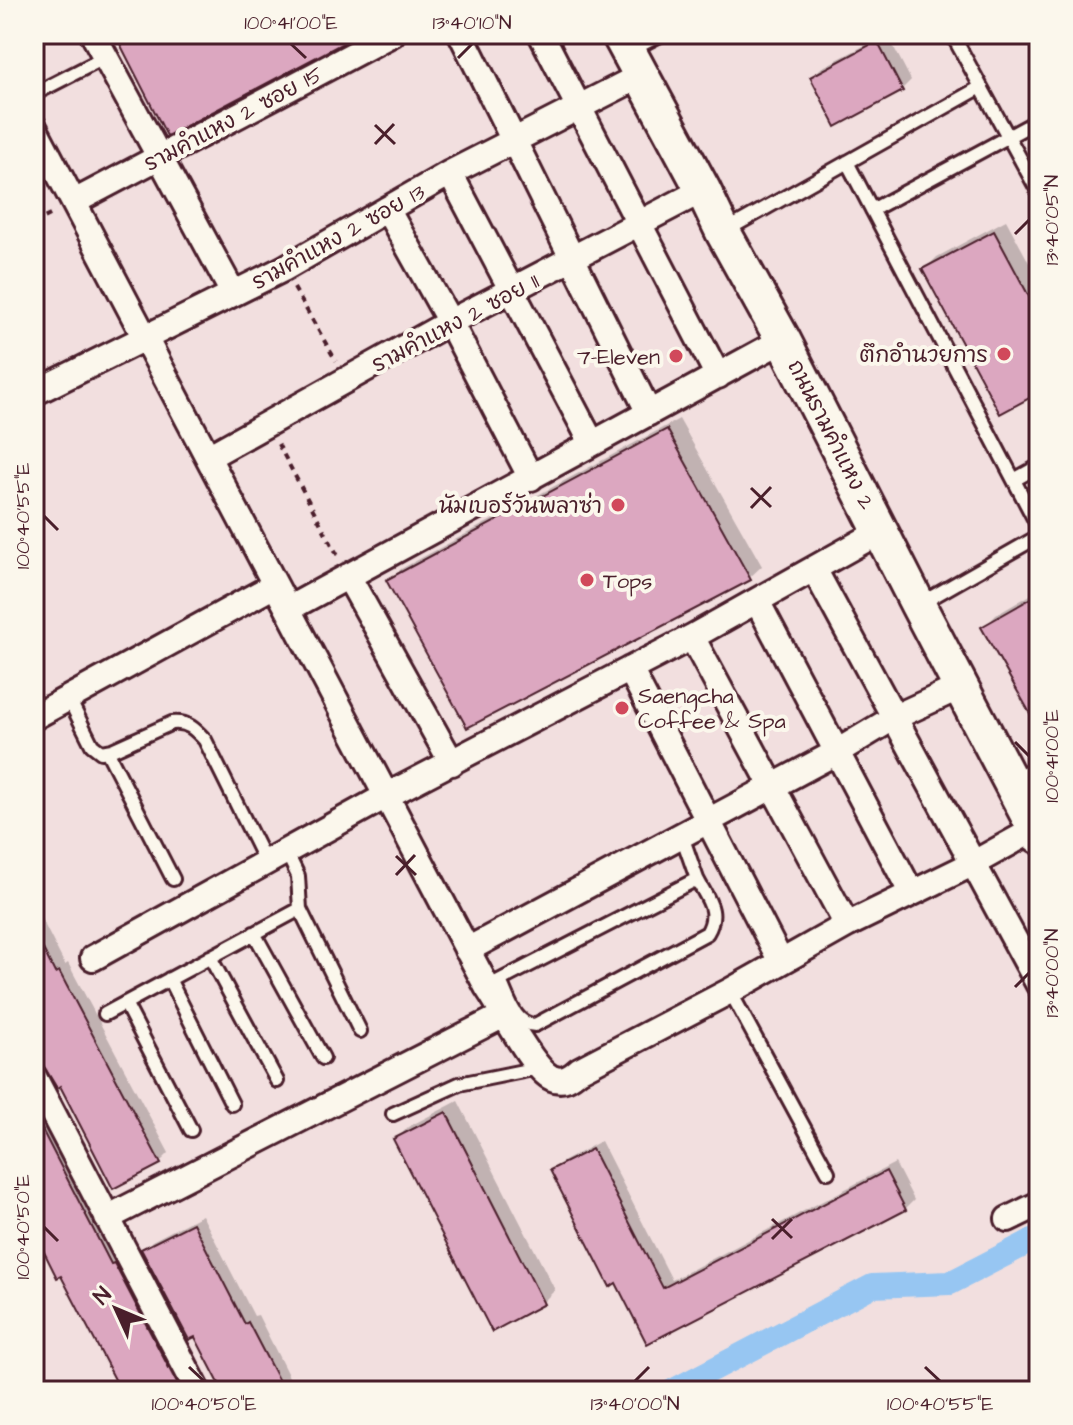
<svg xmlns="http://www.w3.org/2000/svg" width="1073" height="1425" viewBox="0 0 1073 1425" font-family="'Architects Daughter','Playpen Sans Thai',sans-serif">
	<style>
		.shadow { fill: #0003 }
		.lines { fill: none; stroke-linecap: round; stroke-linejoin: round }
		.canal { stroke: #97c6f2; stroke-width: 24 }
		.building { fill: #dca7c0; stroke: #4a1f2b; stroke-width: 2 }
		.lane-casing { stroke: #4a1f2b; stroke-width: 18 }
		.street-casing { stroke: #4a1f2b; stroke-width: 30 }
		.secondary-casing { stroke: #4a1f2b; stroke-width: 40 }
		.path { stroke: #4a1f2b; stroke-width: 4; stroke-dasharray: 6 6; stroke-linecap: butt }
		.lane { stroke: #fbf7ec; stroke-width: 12 }
		.street { stroke: #fbf7ec; stroke-width: 24 }
		.secondary { stroke: #fbf7ec; stroke-width: 34 }
		.ticks { fill: none; stroke: #4a1f2b; stroke-width: 3 }
		.poi-dot { fill: #d1495b; stroke: #fbf7ec; stroke-width: 3 }
		.labels { text-anchor: middle; stroke-width: 8; stroke-linejoin: round; paint-order: stroke }
		.street-label { font-size: 22px; fill: #4a1f2b; stroke: #fbf7ec }
		.poi-label { font-size: 22px; fill: #4a1f2b; stroke: #fbf7ec; text-anchor: end }
		.neatline { fill: none; stroke: #4a1f2b; stroke-width: 3 }
		.ticks-label { font-size: 20px; text-anchor: middle; fill: #4a1f2b }
	</style>
	<rect width="100%" height="100%" fill="#f2dfdf"/>
	<filter id="ink" filterUnits="userSpaceOnUse"><feTurbulence type="fractalNoise" baseFrequency=".0125" numOctaves="2"/><feDisplacementMap in="SourceGraphic" scale="16" xChannelSelector="R" yChannelSelector="G"/><feConvolveMatrix kernelMatrix="1 2 1 2 8 2 1 2 1" color-interpolation-filters="sRGB"/></filter>
	<g filter="url(#ink)">
		<path class="shadow" d="M887 34 911 80 902 89 812 77 821 68Z
			M1006 220 1039 281V391L925 269 937 257Z
			M679 419 762 566 749 578 389 581 401 569Z
			M1039 590V725L984 628 996 615Z
			M34 904 65 965 68 963 169 1153 160 1162 61 1083 43 1062 34 1060Z
			M34 1085 193 1391H122L62 1273 34 1228Z
			M458 1101 555 1290 543 1302 493 1329 396 1140 408 1127Z
			M601 1141 672 1280 895 1163 914 1200 905 1209 648 1341 617 1281 553 1171 562 1162Z
			M202 1215 254 1316 258 1315 296 1391H224L196 1334 143 1250 152 1241Z"/>
		<g class="lines">
			<path class="canal" d="M672 1391 872 1286 950 1283 1039 1237"/>
		</g>
		<path class="building" d="M115 34H360L167 136Z
			M877 41 903 91 836 127 810 77Z
			M994 231 1039 315V393L1000 414 922 269Z
			M667 429 751 580 467 728 386 580Z
			M1039 594V729L981 627Z
			M34 931 55 973 59 971 161 1164 113 1189 60 1086 57 1088 43 1065 34 1062Z
			M446 1112 544 1304 492 1332 393 1139Z
			M34 1114 111 1264 114 1263 181 1391H121L61 1276 57 1278 34 1232Z
			M592 1149 663 1288 886 1171 906 1210 647 1344 616 1283 610 1287 550 1170Z
			M193 1223 245 1324 248 1322 284 1391H223L195 1337 189 1340 141 1249Z"/>
		<g class="lines">
			<defs>
				<path id="lane" d="M952 34 1039 193
					M629 51 662 34
					M34 94 106 57
					M847 162 1039 528
					M872 210 1039 120
					M725 231 981 87
					M1014 480 1039 466
					M920 604 1039 536
					M69 699 92 745 101 752 112 750 172 723C187 721 195 729 205 740L265 861
					M107 751 173 879
					M1023 774 1039 765
					M286 851 298 876 300 909 360 1031
					M254 933 323 1058
					M210 957 277 1081
					M169 979 232 1104
					M500 981C508 997 514 1025 535 1025L707 933C720 911 707 899 697 879
					M493 984 697 879 682 836
					M730 991 828 1172
					M125 1003 191 1130
					M105 1014 300 909
					M393 1114 459 1084 538 1068"/>
				<path id="street" d="M93 34 233 293
					M461 34 649 413
					M541 34 718 376
					M34 127 487 987C501 1007 533 1070 552 1078 563 1083 571 1077 579 1070L730 991 847 925 974 863 1035 829
					M450 173 592 443
					M74 202 392 34
					M387 209 450 322 531 478
					M34 393 283 269 450 173 640 76
					M208 457 450 322 703 190
					M814 569 1039 985
					M348 576 452 763
					M757 601 911 892
					M288 609 783 340
					M692 637 847 925
					M630 669 781 962
					M34 717 275 585
					M467 950 835 753 895 717 960 687
					M93 958 386 796 692 637 881 531
					M34 1077 198 1391
					M107 1218 506 1014
					M1008 1219 1039 1204"/>
				<path id="secondary" d="M619 34 703 190 723 232 783 340 918 605 1039 836"/>
			</defs>
			<use href="#lane" class="lane-casing"/>
			<use href="#street" class="street-casing"/>
			<use href="#secondary" class="secondary-casing"/>
			<path class="path" d="M34 223 54 213
				M294 288 336 361
				M278 444 338 556"/>
			<use href="#lane" class="lane"/>
			<use href="#street" class="street"/>
			<use href="#secondary" class="secondary"/>
		</g>
	</g>
	<path class="ticks" d="M291 44 306 58M458 58 472 44M375 125 395 144M375 144 394 124M1015 234 1029 220M751 488 771 507M751 508 771 487M44 516 58 530M1015 742 1029 756M396 856 416 875M396 875 415 855M1015 987 1029 973M772 1219 792 1238M44 1227 58 1241M772 1239 792 1219M189 1367 204 1381M925 1367 940 1381M635 1381 649 1367"/>
	<g class="poi-dot">
		<circle cx="1004" cy="354" r="8"/>
		<circle cx="676" cy="356" r="8"/>
		<circle cx="618" cy="505" r="8"/>
		<circle cx="587" cy="580" r="8"/>
		<circle cx="622" cy="708" r="8"/>
	</g>
	<g class="labels">
		<g class="street-label">
			<text transform="translate(233 118) rotate(-28)" y="8">รามคำแหง 2 ซอย 15</text>
			<text transform="translate(338 236) rotate(-29)" y="8">รามคำแหง 2 ซอย 13</text>
			<text transform="translate(455 322) rotate(-28)" y="8">รามคำแหง 2 ซอย 11</text>
			<text transform="translate(832 434) rotate(63)" y="8">ถนนรามคำแหง 2</text>
		</g>
		<g class="poi-label">
			<text x="988" y="362">ตึกอำนวยการ</text>
			<text x="660" y="364">7-Eleven</text>
			<text x="602" y="513">นัมเบอร์วันพลาซ่า</text>
			<text x="603" y="588" text-anchor="start">Tops</text>
			<text x="638" y="703" text-anchor="start">Saengcha<tspan x="638" dy="25">Coffee &amp; Spa</tspan></text>
		</g>
	</g>
	<rect width="1073" height="1425" fill="none" stroke="#fbf7ec" stroke-width="88"/>
	<g transform="translate(116 1309) rotate(314)" stroke="#fbf7ec" stroke-width="6" paint-order="stroke">
	<path d="M0-6L14 30L0 20L-14 30Z" fill="#4a1f2b"/>
	<text y="-12" font-size="22" font-weight="bold" text-anchor="middle" fill="#4a1f2b">N</text>
	</g>
	<rect x="44" y="44" width="985" height="1337" class="neatline"/>
	<g class="ticks-label">
		<text x="291" y="29">100°41'00"E</text>
		<text x="472" y="29">13°40'10"N</text>
		<text transform="translate(1051 220) rotate(-90)" y="7">13°40'05"N</text>
		<text transform="translate(22 516) rotate(-90)" y="7">100°40'55"E</text>
		<text transform="translate(1051 756) rotate(-90)" y="7">100°41'00"E</text>
		<text transform="translate(1051 973) rotate(-90)" y="7">13°40'00"N</text>
		<text transform="translate(22 1227) rotate(-90)" y="7">100°40'50"E</text>
		<text x="204" y="1410">100°40'50"E</text>
		<text x="635" y="1410">13°40'00"N</text>
		<text x="940" y="1410">100°40'55"E</text>
	</g>
</svg>
